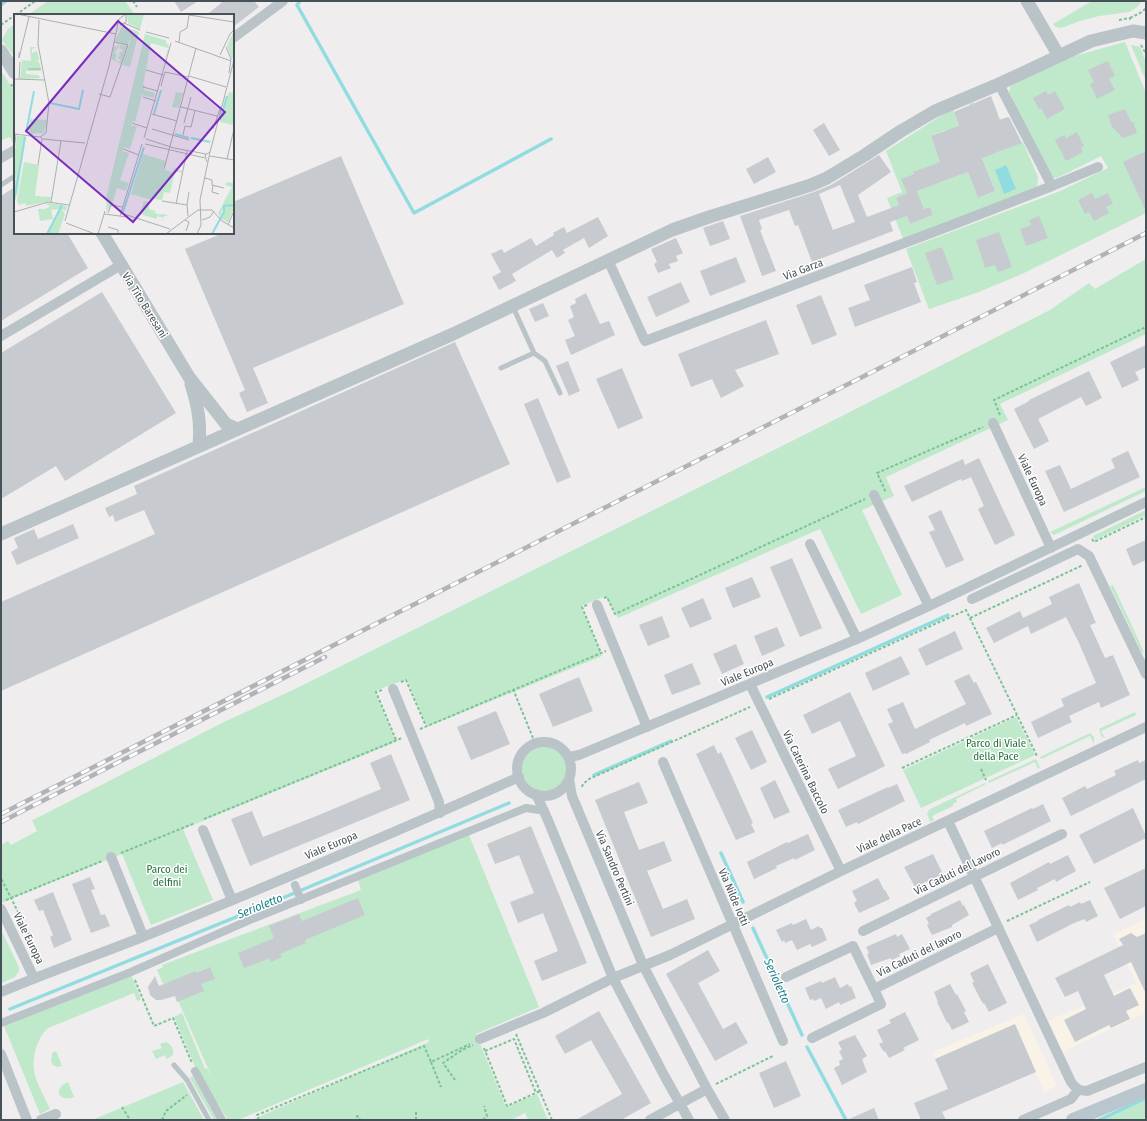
<svg xmlns="http://www.w3.org/2000/svg" width="1147" height="1121" viewBox="0 0 1147 1121" font-family="'Fira Sans Condensed',sans-serif">
	<style>
		.commercial { fill: #f9f2e7 }
		.green { fill: #bfe9ca }
		.water { fill: #91dce1 }
		.lines { fill: none; stroke-linecap: round; stroke-linejoin: round }
		.stream { stroke: #91dce1; stroke-width: 3.5 }
		.building { fill: #c7cbcf; fill-rule: evenodd }
		.path { stroke: #7bc396; stroke-width: 2; stroke-dasharray: 3 2; stroke-linecap: butt }
		.service { stroke: #bac3c8; stroke-width: 5 }
		.pedestrian { stroke: #bac3c8; stroke-width: 8 }
		.minor { stroke: #bac3c8; stroke-width: 10 }
		.tertiary { stroke: #bac3c8; stroke-width: 13 }
		.secondary { stroke: #bac6cd; stroke-width: 14 }
		.rail-casing { stroke: #b0b3b7; stroke-width: 4.5 }
		.rail { stroke: #fff; stroke-width: 3; stroke-dasharray: 9; stroke-linecap: butt }
		.labels { text-anchor: middle; stroke-width: 3; stroke-linejoin: round; paint-order: stroke }
		.street-label { font-size: 11px; fill: #475258; stroke: #fff }
		.park-label { font-size: 11px; fill: #21713e; stroke: #fff }
		.water-label { font-size: 12px; font-style: italic; fill: #1b828a; stroke: #fff }
		.inset-river { fill: none; stroke: #91dce1; stroke-width: 2 }
		.inset-road { fill: none; stroke: #acafb1; stroke-width: 1 }
		.view { fill: #7b2cbf; fill-opacity: 0.15; stroke: #7b2cbf; stroke-width: 2 }
		.inset-edge { fill: none; stroke: #475258; stroke-width: 2 }
	</style>
	<rect width="100%" height="100%" fill="#efeded"/>
	<path class="commercial" d="M1146 919V1013L1064 1051 1061 1049 1048 1021 1136 983 1113 934Z
		M1024 1014 1057 1086 1044 1092 1035 1072 955 1106 932 1052Z"/>
	<path class="green" d="M48 1H125L135 15H28Z
		M1092 1H1142L1136 8 1129 12 1099 16 1080 21 1061 28 1056 27 1053 24Z
		M15 24V58L2 40 8 29Z
		M1125 42 1146 93V213L1022 274 976 293 929 309 906 249 1058 192 1108 168 1101 156 1057 178H1053L1034 142 1009 92 1010 87 1012 83 1053 62Z
		M1131 45 1140 47 1146 62V81Z
		M1 71 15 92V142L13 143 10 137 1 140Z
		M974 102 983 125 1007 117 1013 129 951 141 946 130 931 136 940 162 913 173 914 174 902 179 907 193 896 198 904 217 907 216 910 224 933 215 930 207 924 209 917 191 938 182 939 183 968 172 978 198 995 191 978 147 996 153 1023 142 1038 177 1037 187 904 241 887 198 902 192 886 151 939 117 953 109 959 126 971 110 969 104Z
		M1146 259V334L1000 404 1008 420 886 477 894 496 862 510 902 595 861 614 820 529 618 618 606 596 581 606 602 656 427 727 407 679 377 690 376 694 396 742 183 829 213 900 151 925 122 854 1 903V845L8 841 11 845 37 831 32 820 35 819 224 722 293 690 840 417 1050 310 1089 283 1095 289Z
		M1146 487V491L1054 535 1050 532Z
		M1146 510V515L1095 540 1093 536Z
		M1113 585 1144 652 1142 653 1110 586Z
		M1135 712 1136 715 1101 731 1105 738 1102 737 1099 729Z
		M1016 717 1035 755 921 808 903 770Z
		M1090 733 1094 737V744L1090 736 1041 759 1040 757Z
		M522 769a23 23 0 1 1 46 0a23 23 0 1 1-46 0Z
		M1036 759 1040 768 1038 769 1035 762 989 783 988 781Z
		M985 783 986 784 956 799 957 802 953 804V806L932 816 934 820 930 822 927 813 930 809Z
		M469 835 539 1007 476 1034 506 1107 537 1094 548 1120H528L525 1113 511 1120H252L429 1042 428 1039 238 1120H228L198 1073 174 1017 182 1013 205 1069 207 1068 213 1080 170 982 163 984 157 970 163 967 162 965 361 890 358 880Z
		M1 930 19 967V971L15 977 1 983Z
		M131 974 141 999 137 1001 134 993 48 1028C36 1039 31 1060 35 1075 38 1086 45 1098 50 1109L40 1114 4 1026Z
		M166 1042C172 1045 174 1049 173 1055L167 1059 165 1055 156 1059 152 1051 162 1048 160 1044Z
		M56 1051 62 1066 57 1067 53 1065 51 1061 52 1053Z
		M193 1076 219 1120H214L190 1078Z
		M68 1082 74 1097C59 1103 52 1089 68 1082Z
		M183 1082 203 1118 201 1120H92Z
		M1146 1100V1120H1097Z"/>
	<path class="water" d="M1006 165 1016 189 1004 194 995 170Z"/>
	<g class="lines">
		<path class="stream" d="M300 1 297 5 414 213 551 139
			M1 5 6 1
			M767 697 948 615
			M594 775 671 741
			M721 853 743 902
			M753 928 802 1035
			M10 1009 285 897 509 803
			M807 1047 846 1120
			M1099 1120 1146 1098"/>
	</g>
	<path class="building" d="M174 1H198L181 12Z
		M224 1H254L259 7 233 27V15H206Z
		M1108 61 1115 76 1109 79 1115 90 1097 99 1090 84 1094 82 1088 70Z
		M1046 91 1048 95 1055 91 1065 109 1047 119 1041 108 1039 109 1033 98Z
		M991 96 1000 120 1009 117 1022 143 982 158 995 191 978 198 968 172 917 191 924 209 930 207 933 215 910 224 907 216 890 222 893 231 812 262 798 225 795 226 789 210 759 220 762 229 760 230 776 271 762 276 740 216 814 192 831 185 879 155 891 172 858 195 867 217 899 205 896 198 907 193 901 179 914 174 913 172 940 162 931 136 959 126 954 112ZM840 185 855 222 833 230 819 194Z
		M1125 109 1131 122H1133L1137 133 1123 138 1112 127 1108 115Z
		M824 123 840 150 829 156 813 130Z
		M1077 132 1084 146 1081 148 1083 152 1066 161 1055 140 1064 135 1066 138Z
		M1146 151V211L1123 162Z
		M341 156 404 304 253 368 268 403 247 412 239 393 245 390 185 249 223 233H233V202Z
		M768 157 776 172 754 184 746 169Z
		M15 187V233H67L88 268 1 321V196Z
		M1092 193 1095 199 1108 193 1113 204 1106 207 1109 213 1094 221 1089 212 1085 214 1078 200Z
		M1039 216 1048 238 1026 246 1020 229 1031 225 1029 220Z
		M598 217 608 236 589 248 584 238 563 250 565 253 557 258 552 250 512 274 516 281 499 290 492 277 501 272 491 254 502 249 504 253 531 238 536 246 554 235 553 233 564 227 567 233Z
		M723 221 730 239 710 246 703 228Z
		M999 232 1012 267 998 272 995 265 985 268 976 240Z
		M676 238 683 253 676 256 678 261 669 264 671 268 658 273 654 264 657 262 651 249Z
		M942 247 954 279 937 285 925 253Z
		M736 257 746 282 710 296 700 271Z
		M912 267 917 282 914 283 921 302 855 327 848 308 870 300 864 285Z
		M681 282 690 302 656 317 647 297Z
		M102 292 176 413 65 481 56 466 1 499V353Z
		M586 293 600 324 609 321 615 335 571 355 565 340 575 336 568 320 574 317 570 306 576 303 575 299Z
		M821 295 837 335 812 345 796 305Z
		M543 303 549 316 535 322 529 309Z
		M766 320 779 354 735 370 744 386 721 398 712 379 691 387 678 354Z
		M455 342 510 464 1 691V602L155 534 144 510 115 522 113 515 109 517 105 508 137 494 134 486Z
		M1146 345V367L1135 372 1139 380 1122 388 1110 362Z
		M568 361 580 391 569 396 556 366Z
		M622 368 643 418 618 429 596 379Z
		M1089 371 1102 398 1086 406 1081 397 1038 419 1049 441 1034 449 1014 409 1029 401V400Z
		M538 398 571 477 557 483 524 404Z
		M1128 451 1140 477 1064 512 1045 471 1060 465 1071 489 1115 468 1111 459Z
		M979 458 1015 535 995 545 978 509 984 506 971 477 962 481 961 479 912 502 904 486 963 459 965 465Z
		M941 510 964 560 946 568 929 532 935 530 928 516Z
		M73 524 79 538 17 565 11 552 18 548 14 538 34 529 38 539Z
		M1146 540V560L1133 566 1126 549Z
		M792 558 822 628 800 637 770 567Z
		M752 577 761 597 733 608 725 588Z
		M1079 583 1096 623 1090 625 1105 658 1113 655 1130 695 1101 708 1099 702 1069 716 1072 722 1038 738 1031 722 1064 706 1061 699 1096 683 1079 643 1066 617 1031 634 1028 626 994 643 986 628 1020 611 1023 618 1052 604 1049 597Z
		M703 598 712 619 690 628 681 608Z
		M662 616 670 637 648 646 639 625Z
		M777 627 785 646 762 656 754 636Z
		M955 631 963 649 926 666 918 649Z
		M736 644 744 664 722 674 713 654Z
		M901 656 910 674 873 691 865 673Z
		M692 663 701 684 672 695 664 675Z
		M969 674 974 683 976 682 992 714 966 726 965 723 929 740 930 742 906 754 905 753 902 754 888 724 893 722 887 709 903 702 915 729 966 704 954 681Z
		M579 677 593 711 553 727 539 694Z
		M850 692 885 766 838 789 828 769 856 756 840 721 812 734 803 715Z
		M496 711 510 744 471 760 457 727Z
		M752 730 767 762 751 770 735 738Z
		M714 745 718 754 721 752 753 823 751 824 755 832 736 840 696 754Z
		M391 754 410 800 250 866 231 819 252 811 263 837 314 817 381 789 370 763Z
		M1138 760 1139 763 1146 760V779L1071 816 1062 798 1085 786 1087 789 1116 775 1114 771Z
		M775 780 790 812 774 819 760 788Z
		M639 782 648 803 624 812 639 850 664 841 672 861 647 871 663 909 687 899 695 919 651 937 595 800Z
		M897 784 905 801 858 824 857 822 846 827 838 810 888 787V788Z
		M1043 804 1051 821 1002 845V843L992 848 984 831 1032 808 1033 809Z
		M1133 808 1146 836V838L1094 864 1079 835Z
		M531 826 587 963 542 981 534 961 558 951 543 913 518 923 510 902 534 893 519 855 495 864 487 844Z
		M808 834 815 850 795 860 794 858 776 866 777 868 754 879 747 862 787 842 788 843Z
		M933 854 943 874 915 887 904 867Z
		M1068 855 1076 871 1056 882 1055 879 1037 888 1038 890 1018 900 1010 883 1049 862 1050 864Z
		M1146 868V906L1120 919 1104 888Z
		M90 877 95 889 91 890 101 915 105 914 110 926 91 933 72 884Z
		M878 878 884 890H885L890 899 859 913 854 903 857 901 852 891Z
		M53 892 72 940 54 948 50 937 53 935 43 910 39 911 34 900Z
		M358 898 365 915 305 940 306 943 280 954 282 957 271 962 270 958 244 968 238 953 274 938 269 926 299 914 302 921Z
		M960 900 963 906 964 905 969 915 952 925V927L932 935 927 925 929 924 926 918 931 915V914Z
		M1090 900 1098 916 1086 922 1085 919 1074 923 1037 942 1029 925 1038 921V920L1069 905 1070 907 1080 902 1081 904Z
		M806 919 811 930 819 926 820 928H822L827 940 812 947 810 944 797 950 792 940 785 943 784 940 782 942 776 930 792 923 793 925Z
		M1131 933 1137 937 1146 933V994L1131 962 1104 975 1114 996 1130 988 1139 1005 1126 1011 1130 1019 1111 1028 1109 1025 1075 1042 1064 1020 1086 1009 1078 991 1065 997 1055 978 1123 945 1119 939Z
		M896 934 897 937 902 934 910 949 899 954 900 956 892 960 891 958 871 965 867 954 869 953 866 947Z
		M708 950 720 971 698 983 723 1029 736 1022 748 1043 715 1061 666 974Z
		M988 964 1007 1003 989 1012 984 1003 983 1004 972 983 974 982 970 973Z
		M210 967 215 979 201 984 204 991 177 1002 175 996 161 1000H156L150 995 148 987 155 976 159 986 196 971 197 973Z
		M835 977 840 988 848 984 849 987 851 986 856 998 840 1005 839 1002 826 1009 821 998 814 1001 813 999 810 1000 805 988 821 981 822 983Z
		M950 984 956 995 957 994 966 1011 964 1012 969 1022 952 1030 948 1022 947 1023 937 1002H938L934 992Z
		M599 1011 651 1103 621 1120H576L622 1094 591 1040 565 1054 555 1036Z
		M905 1012 919 1040 903 1048 905 1050 889 1058 885 1051 884 1052 879 1044 883 1042 877 1030 891 1023 889 1020Z
		M1015 1024 1036 1072 942 1112 946 1120H921L914 1103 948 1089 935 1059Z
		M855 1035 867 1056 862 1059 867 1072 842 1085 834 1068 840 1065 839 1061 843 1059 839 1051 842 1050 838 1042Z
		M786 1061 801 1096 774 1108 759 1073Z
		M874 1108 879 1120H847Z"/>
	<g class="lines">
		<path class="path" d="M133 1 137 7
			M16 15 35 1
			M1130 18 1142 12 1146 8
			M1119 20 1130 18V20
			M1 25 15 15
			M1141 45 1146 54
			M11 84 15 90
			M1000 415 994 400 1146 327
			M884 491 885 490 877 473 983 427
			M1092 539 1094 542 1146 517
			M604 598 607 597 615 614 865 499
			M587 605 582 607 601 653
			M970 618 1083 565
			M401 682 406 680 426 726
			M513 689 535 743
			M382 690 376 692 396 740
			M769 699 966 610 1037 756
			M420 729 606 651
			M902 768 1017 715
			M981 769 986 780
			M582 787 583 784 589 779 750 707
			M204 819 402 738
			M121 853 195 823
			M1 880H2L43 962
			M6 900 102 861
			M1007 921 1090 882
			M135 980 154 1026 173 1018 192 1063
			M516 1034 552 1120
			M484 1048 507 1106 540 1091
			M485 1051 514 1039 536 1093
			M431 1062 441 1087
			M455 1080 443 1063 462 1050 473 1045
			M716 1084 773 1056
			M122 1107 130 1120
			M356 1117 358 1116 360 1120
			M162 1120 166 1111 187 1095
			M259 1120 257 1115 424 1046 431 1062 470 1044
			M416 1120V1112
			M483 1120 487 1116 484 1106"/>
		<path class="service" d="M1 185 15 176
			M513 307 534 353 545 361 560 393
			M501 368 534 353
			M174 1065 187 1080 209 1120"/>
		<path class="pedestrian" d="M295 885 301 900
			M1 1023 131 972 245 922 526 808 545 811
			M195 1071 222 1120"/>
		<path class="minor" d="M233 38 283 1
			M1 158 15 150
			M1052 186 1098 167
			M608 260 645 341 952 225 1052 186 999 84
			M1 336 121 265
			M993 423 1051 548
			M874 495 929 606
			M810 544 857 639
			M972 599 1078 549 1089 556 1146 674
			M597 605 647 727
			M750 684 841 871
			M393 689 439 802 440 813
			M517 769a27 27 0 1 1 54 0a27 27 0 1 1-54 0Z
			M569 757 579 755 857 639 929 606 1146 502
			M663 762 783 1041
			M569 779 572 796 643 965 707 1089 725 1120
			M536 794 547 818 613 978 665 1077 689 1120
			M948 821 1071 1082C1075 1088 1079 1091 1087 1091L1146 1067
			M203 830 232 900
			M111 857 143 936
			M1 909 34 978
			M863 931 1062 834
			M786 977 853 946 874 989 998 928
			M1 992C48 972 97 955 145 936 270 885 395 833 519 777
			M812 1038 881 1004 874 989
			M480 1039 543 1013 613 978 670 955 841 871 1146 727
			M1 1054 27 1120
			M41 1120 56 1114
			M650 1120 707 1089
			M1023 1120 1071 1099 1078 1090"/>
		<path class="tertiary" d="M1027 1 1059 56
			M1 51 15 73
			M102 233 189 377 226 424 237 429
			M191 384C198 406 201 423 199 445
			M1 534 453 334 672 230 709 217 811 185 827 178 865 155 901 131 935 111 999 84 1091 41 1133 31 1146 33"/>
		<path class="secondary" d="M1073 1120 1146 1090"/>
		<defs>
			<path id="rail" d="M1 814 1146 233
				M1 822 325 657"/>
		</defs>
		<use href="#rail" class="rail-casing"/>
		<use href="#rail" class="rail"/>
	</g>
	<g class="labels">
		<g class="street-label">
			<text transform="translate(803 269) rotate(-21)" y="4">Via Garza</text>
			<text transform="translate(145 305) rotate(58)" y="4">Via Tito Baresani</text>
			<text transform="translate(1033 480) rotate(65)" y="4">Viale Europa</text>
			<text transform="translate(747 672) rotate(-23)" y="4">Viale Europa</text>
			<text transform="translate(806 772) rotate(64)" y="4">Via Caterina Baccolo</text>
			<text transform="translate(889 835) rotate(-25)" y="4">Viale della Pace</text>
			<text transform="translate(331 845) rotate(-23)" y="4">Viale Europa</text>
			<text transform="translate(615 868) rotate(67)" y="4">Via Sandro Pertini</text>
			<text transform="translate(957 871) rotate(-26)" y="4">Via Caduti del Lavoro</text>
			<text transform="translate(734 897) rotate(67)" y="4">Via Nilde Iotti</text>
			<text transform="translate(29 938) rotate(64)" y="4">Viale Europa</text>
			<text transform="translate(919 953) rotate(-26)" y="4">Via Caduti del lavoro</text>
		</g>
		<g class="park-label">
			<text x="996" y="747">Parco di Viale<tspan x="996" dy="13">della Pace</tspan></text>
			<text x="167" y="873">Parco dei<tspan x="167" dy="13">delfini</tspan></text>
		</g>
		<g class="water-label">
			<text transform="translate(260 906) rotate(-22)" y="4">Serioletto</text>
			<text transform="translate(777 981) rotate(66)" y="4">Serioletto</text>
		</g>
	</g>
	<g transform="translate(14 14)">
		<rect width="220" height="220" fill="#efeded"/>
		<path d="M113 0H130L126 15 114 9ZM108 12 125 18 116 53 108 51 117 25 113 31 101 27ZM220 17V40L218 46 213 32ZM131 20 151 26 155 33 147 59 154 34 137 29 129 71 131 72 130 76 141 79 140 84 128 81 121 108 118 107 117 111 123 112 116 135 110 133 108 137 115 139 106 166 115 169 112 177 103 174 98 190 92 198 93 180ZM104 30 105 32 100 39 103 40 101 45 105 48 107 45H104L106 38 110 37 105 34 107 31 113 32 107 50 97 45 100 32 103 33ZM16 33H23L18 35V39L23 37 25 46 22 47 25 48 27 57H12V60L24 61 27 64 6 65 8 46 17 47ZM162 78 169 79 165 94 158 93ZM215 78 220 79V111L206 108ZM16 105 33 106 30 119 15 120ZM3 122H12L3 182H0V166L5 164H0V145ZM129 140 152 147 149 155 158 158 160 154 168 157V159L161 157 156 179 150 178 148 186 139 185 142 174 138 186 117 180ZM10 148 25 151 21 182 37 183 36 187 12 192 11 189 5 191 3 187ZM213 168 220 169V190L210 192 206 203 204 199 218 173 211 171ZM130 187 135 188V195L141 197 142 200H150L155 202H150L149 208V203H145V200L142 205 126 200ZM36 189 53 192 52 197 48 195 51 200 44 220H33L46 195 37 196 39 205 26 207 24 195H31L37 192 30 190ZM212 192H220V198H218L214 209 207 204Z" fill="#bfe9ca"/>
		<path class="inset-river" d="M36 89 65 95 69 76M140 100 147 76M206 106 213 82M12 119 20 77M161 120 175 124M177 124 196 128M0 187 11 123M109 198 130 133M33 220 48 191M198 220 210 198V192L220 191"/>
		<path class="inset-road" d="M3 0 102 20M25 6 24 30 35 89 32 119 26 123 29 125M110 9 126 16M106 11 112 8V1M132 18 155 24M161 27 217 47M165 29 166 18 173 14 175 1 220 8M212 33 217 45 215 59M5 38V44L15 3M206 41 216 20 220 16M14 55H27M132 56 149 61M175 62 212 73M0 65 30 66M5 65 6 48M147 72 151 58 174 63M129 73 144 77M85 80 96 83 114 31 100 28M129 83 142 87M167 93 203 102M138 100 163 107M118 109 133 114M170 109 177 83M138 115 175 126M199 115 207 92M0 120 26 123M169 121 171 112 177 113 181 96M130 124 157 29M29 125 71 129M132 125 160 134 192 140M131 130 191 144M109 135 125 141M0 137 2 120M196 142 220 146M213 145 220 115M193 148 191 141 196 138M24 151 28 125M150 155 182 34M191 164 198 166V171L210 174M199 171 198 178 205 180M148 187 173 191 174 202M37 188 47 127M162 190 173 137M173 191 175 178M0 198 34 188 55 191M94 199 97 191 108 193M107 199 156 215M90 200 113 203M106 202 128 130M171 206 175 208 172 217M188 206 196 203 200 197M51 207 95 52 105 5 112 0M52 209 81 220M214 211 219 199M94 213 104 216V220M84 220 91 197M152 220 184 196H198L208 207 220 214M183 220 187 211 186 186 196 138 220 46"/>
		<path class="view" d="M104 7 211 98 119 208 12 117Z"/>
		<rect width="220" height="220" class="inset-edge"/>
	</g>
	<rect width="1147" height="1121" fill="none" stroke="#475258" stroke-width="4"/>
</svg>
